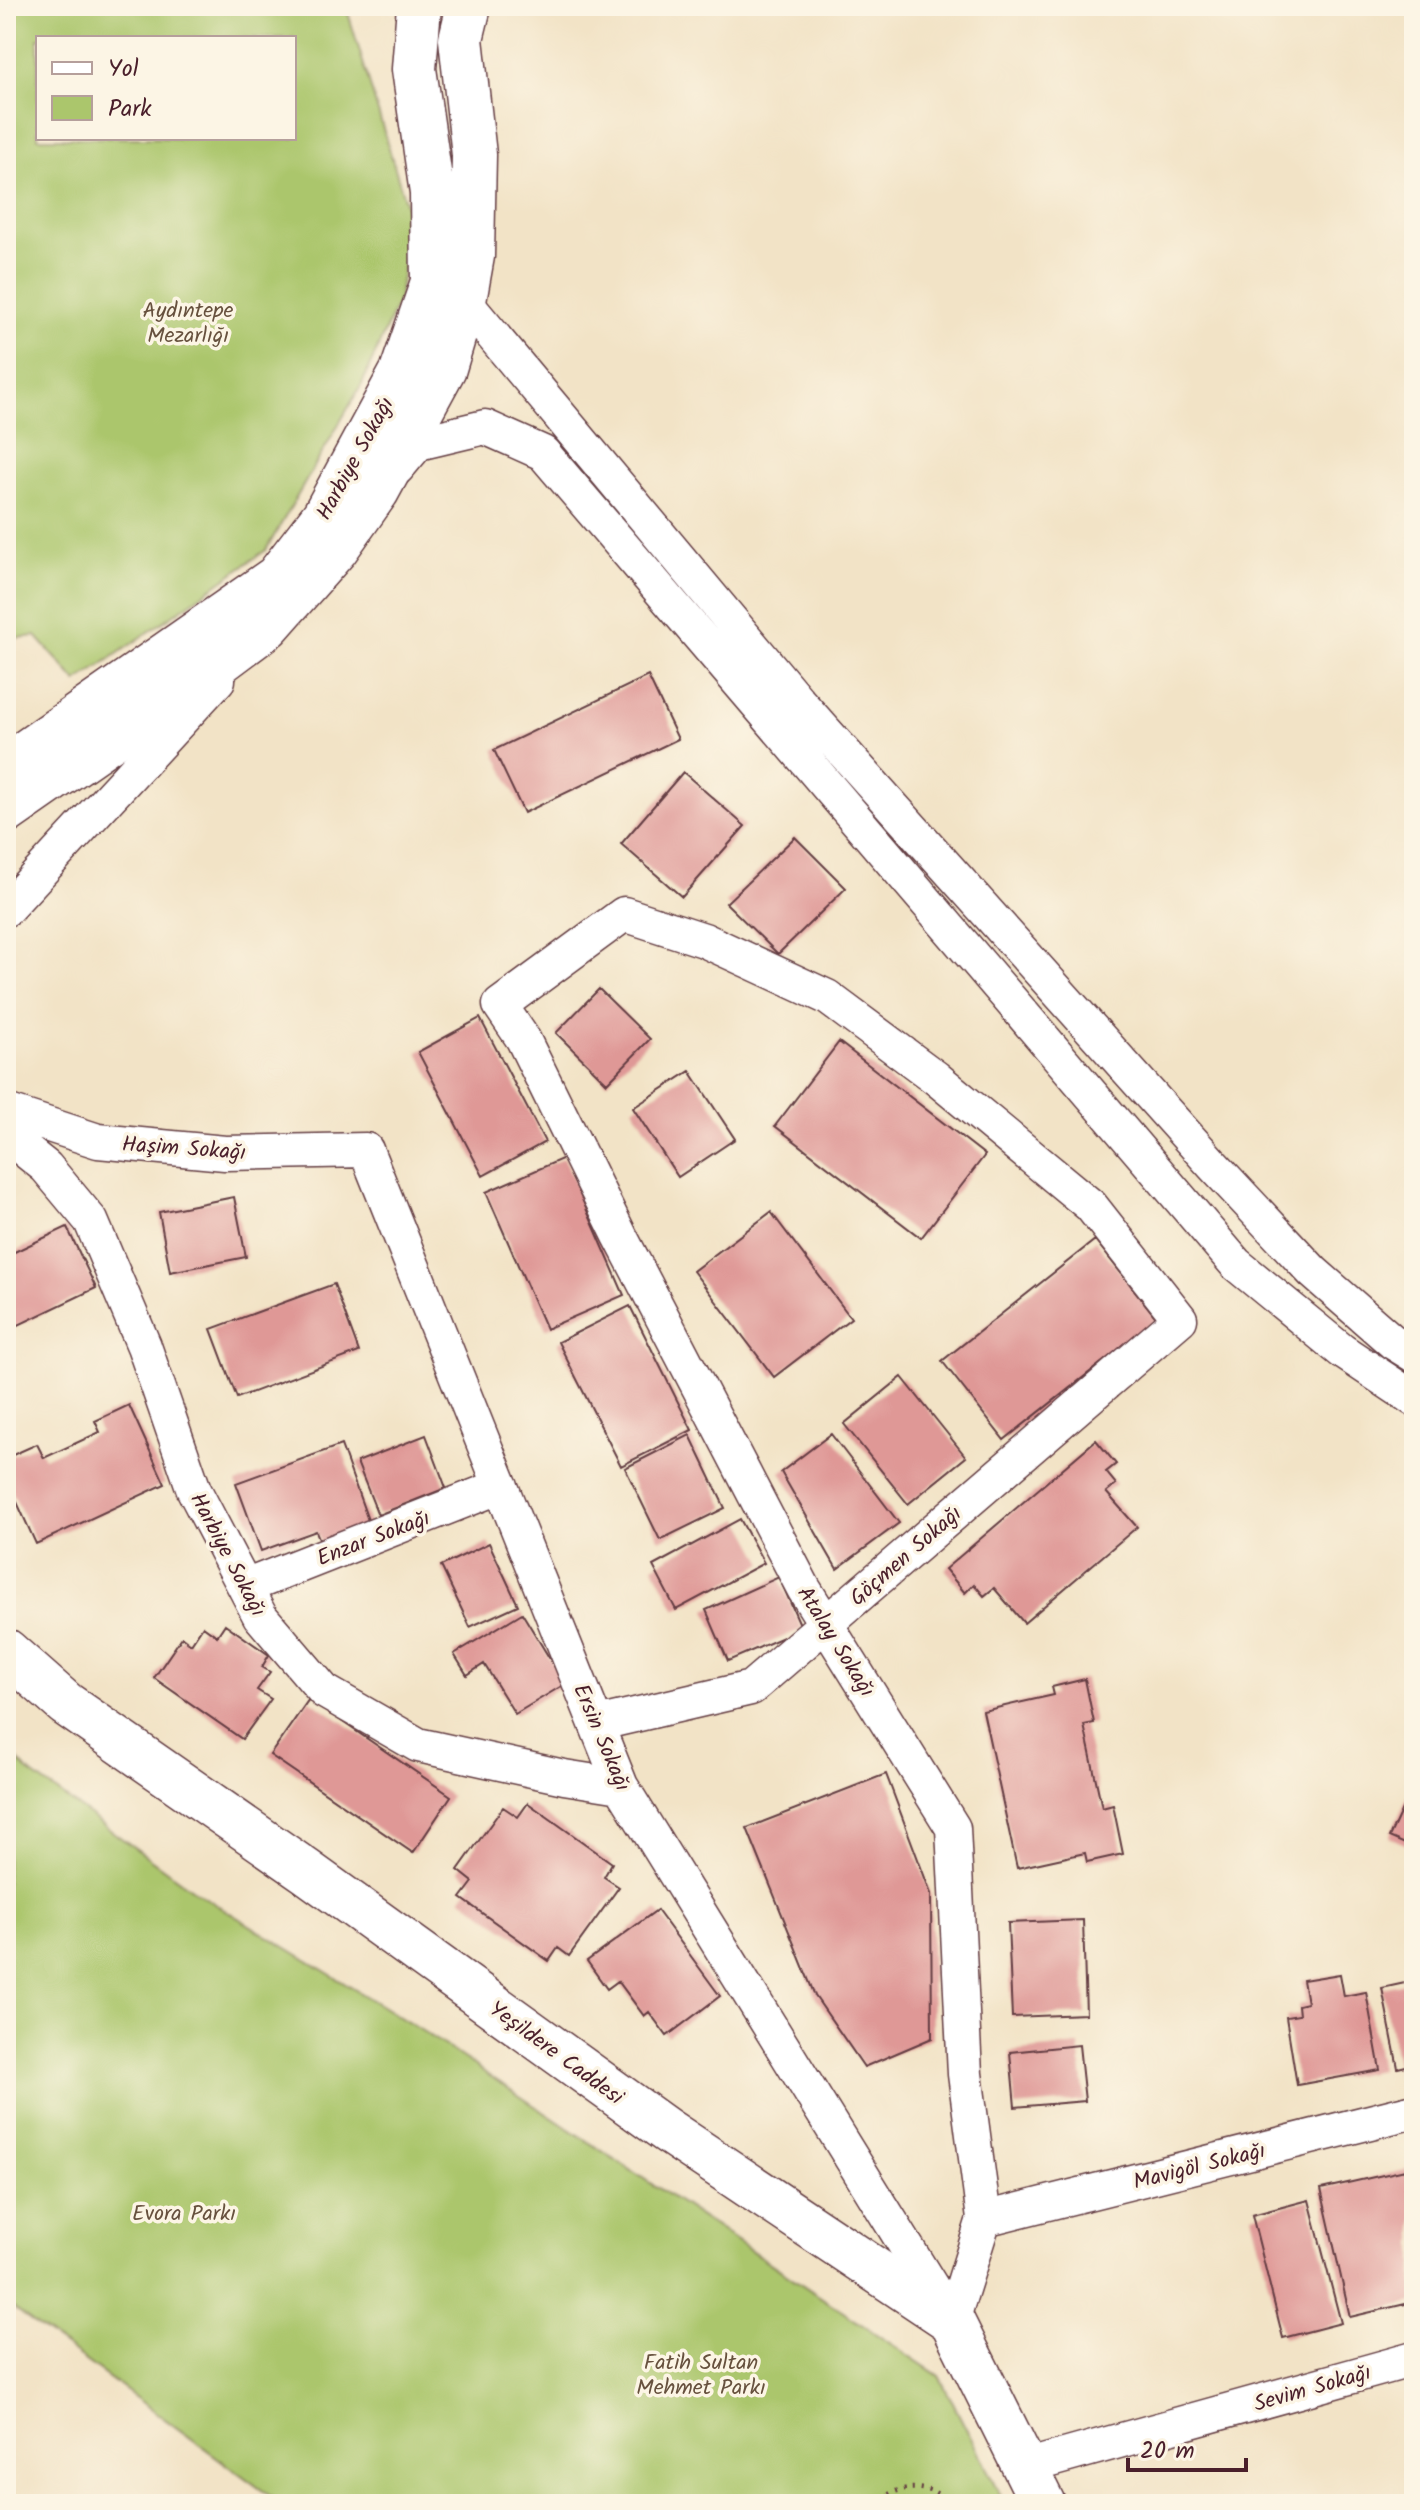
<svg xmlns="http://www.w3.org/2000/svg" width="1420" height="2510" viewBox="0 0 1420 2510" font-family="Kalam,sans-serif">
	<style>
		.green { fill: #abc66c; stroke: #7a724c; stroke-width: 2; fill-rule: evenodd }
		.building { fill: #df9896 }
		.lines { fill: none; stroke-linecap: round; stroke-linejoin: round }
		.minor-casing { stroke: #633c42; stroke-width: 37 }
		.tertiary-casing { stroke: #633c42; stroke-width: 47 }
		.path { stroke: #633c42; stroke-width: 5; stroke-dasharray: 2 6; stroke-linecap: butt }
		.minor { stroke: #fff; stroke-width: 34 }
		.tertiary { stroke: #fff; stroke-width: 44 }
		.labels { text-anchor: middle; stroke-width: 7; stroke-linejoin: round; paint-order: stroke }
		.park-label { font-size: 22px; fill: #67513e; stroke: #fcf5e5 }
		.street-label { font-size: 22px; fill: #4a1f2b; stroke: #fcf5e5 }
	</style>
	<rect width="100%" height="100%" fill="#fcf5e5"/>
	<filter id="ink" filterUnits="userSpaceOnUse"><feTurbulence type="fractalNoise" baseFrequency=".0125" numOctaves="2"/><feDisplacementMap in="SourceGraphic" scale="16" xChannelSelector="R" yChannelSelector="G"/><feConvolveMatrix kernelMatrix="1 2 1 2 8 2 1 2 1" color-interpolation-filters="sRGB"/></filter>
	<filter id="wash" filterUnits="userSpaceOnUse"><feTurbulence type="fractalNoise" baseFrequency=".006" numOctaves="4" result="noise"/><feDisplacementMap in="SourceGraphic" scale="32" xChannelSelector="R" yChannelSelector="G"/><feGaussianBlur stdDeviation="1.8" result="paint"/><feColorMatrix in="noise" values="0 0 0 0 0 0 0 0 0 0 0 0 0 0 0 0 0 1.4 0 .05"/><feComposite in="paint" operator="in"/></filter>
	<g filter="url(#wash)">
		<rect width="100%" height="100%" fill="#f2e3c6"/>
		<path class="green" d="M6 6H346L410 218 399 299 362 384 266 550 77 682 36 636 6 639ZM38 38H294V138H38Z
			M6 1748 27 1770 196 1892 427 2034 939 2376 1005 2504H281L6 2303Z"/>
		<g id="blocks">
			<path class="building" d="M648 676 678 739 524 813 494 750Z
				M683 772 745 826 682 897 621 844Z
				M795 837 846 888 778 954 726 903Z
				M599 989 650 1039 607 1083 556 1033Z
				M480 1018 545 1142 483 1176 418 1052Z
				M839 1042 985 1155 921 1238 775 1126Z
				M690 1071 735 1139 678 1177 633 1108Z
				M564 1158 624 1295 546 1329 486 1192Z
				M234 1197 246 1257 170 1272 159 1212Z
				M771 1212 851 1318 774 1377 693 1271Z
				M67 1227 96 1288 6 1331V1256Z
				M1095 1240 1157 1319 1004 1440 942 1361Z
				M334 1284 359 1352 237 1398 211 1329Z
				M630 1306 692 1430 621 1466 558 1342Z
				M902 1377 966 1457 908 1504 844 1424Z
				M129 1405 165 1484 36 1544 6 1478V1458L37 1444 44 1458 100 1432 95 1421Z
				M831 1434 899 1523 837 1569 781 1472Z
				M426 1435 446 1488 378 1515 357 1462Z
				M690 1435 725 1508 660 1540 625 1468Z
				M1096 1440 1116 1464 1106 1472 1116 1484 1106 1492 1137 1527 1024 1623 994 1588 984 1596 974 1584 965 1593 945 1569Z
				M341 1445 370 1526 321 1543 316 1531 261 1551 236 1483Z
				M740 1519 764 1563 676 1610 653 1566Z
				M489 1543 518 1605 470 1627 441 1566Z
				M779 1577 802 1629 728 1661 706 1610Z
				M522 1613 565 1684 515 1714 484 1664 467 1675 454 1654Z
				M225 1624 269 1655 262 1667 270 1672 257 1690 271 1699 242 1739 154 1678 182 1637 191 1644 203 1626 217 1636Z
				M1085 1679 1094 1723 1084 1725 1102 1808 1113 1805 1123 1854 1087 1862 1085 1853 1017 1868 983 1711 1054 1695 1052 1687Z
				M309 1699 451 1796 413 1853 270 1755Z
				M886 1774 931 1894 932 2038 864 2067 815 1996 747 1828Z
				M1414 1783V1848L1389 1837Z
				M528 1803 612 1863 604 1877 619 1887 569 1956 558 1948 549 1961 461 1898 473 1882 458 1870 503 1807 518 1817Z
				M657 1910 720 1996 667 2036 649 2012 644 2016 618 1981 607 1989 587 1961Z
				M1083 1920 1086 2014 1012 2017 1008 1923Z
				M1340 1974 1344 1996 1366 1992 1380 2070 1297 2085 1286 2017 1299 2015 1298 2005 1307 2003 1303 1980Z
				M1414 1981V2064L1398 2068 1382 1988Z
				M1079 2045 1085 2101 1015 2107 1010 2052Z
				M1414 2168V2302L1350 2317 1321 2189Z
				M1309 2200 1341 2323 1283 2338 1252 2215Z"/>
		</g>
	</g>
	<g filter="url(#ink)">
		<use href="#blocks" fill-opacity="0" stroke="#633c42" stroke-width="2"/>
		<g class="lines">
			<defs>
				<path id="minor" d="M464 301 798 701 1213 1165 1313 1272 1393 1342 1414 1355
					M397 468 418 443 485 427 543 453 1236 1264 1342 1351 1414 1399
					M6 909 218 680
					M6 1111 98 1141 225 1153 366 1150 621 1786 948 2314
					M6 1135 46 1167 91 1221 144 1346 194 1490 260 1616 324 1691 418 1745 564 1777 621 1786
					M245 1587 501 1486
					M596 1724 751 1688 1180 1319 1091 1206 936 1078 827 997 704 940 624 914 500 1005 523 1039 620 1236 804 1589 953 1828 965 2074 984 2219 952 2321
					M984 2219 1414 2111
					M1025 2467 1414 2359"/>
				<path id="tertiary" d="M6 766 277 577 324 516 402 372 433 282 432 193 414 69 419 6
					M6 812 197 679 268 626 336 549 377 491 444 368 464 301 472 256 474 155 461 39 469 6
					M6 1651 66 1704 306 1871 666 2130 952 2321 1043 2504"/>
			</defs>
			<use href="#minor" class="minor-casing"/>
			<use href="#tertiary" class="tertiary-casing"/>
			<path class="path" d="M876 2504C896 2483 931 2483 951 2504"/>
			<use href="#minor" class="minor"/>
			<use href="#tertiary" class="tertiary"/>
		</g>
	</g>
	<g class="labels">
		<g class="park-label">
			<text x="188" y="317">Aydıntepe<tspan x="188" dy="25">Mezarlığı</tspan></text>
			<text x="184" y="2220">Evora Parkı</text>
			<text x="701" y="2369">Fatih Sultan<tspan x="701" dy="25">Mehmet Parkı</tspan></text>
		</g>
		<g class="street-label">
			<text transform="translate(354 458) rotate(-61)" y="8">Harbiye Sokağı</text>
			<text transform="translate(184 1147) rotate(4)" y="8">Haşim Sokağı</text>
			<text transform="translate(373 1537) rotate(-21)" y="8">Enzar Sokağı</text>
			<text transform="translate(229 1554) rotate(62)" y="8">Harbiye Sokağı</text>
			<text transform="translate(905 1555) rotate(-41)" y="8">Göçmen Sokağı</text>
			<text transform="translate(837 1641) rotate(58)" y="8">Atalay Sokağı</text>
			<text transform="translate(603 1737) rotate(67)" y="8">Ersin Sokağı</text>
			<text transform="translate(557 2052) rotate(36)" y="8">Yeşildere Caddesi</text>
			<text transform="translate(1199 2165) rotate(-14)" y="8">Mavigöl Sokağı</text>
			<text transform="translate(1312 2387) rotate(-16)" y="8">Sevim Sokağı</text>
		</g>
	</g>
	<rect width="1420" height="2510" fill="none" stroke="#fcf5e5" stroke-width="32"/>
	<rect x="36" y="36" width="260" height="104" fill="#fcf5e5" stroke="#b59f9b" stroke-width="2"/>
	<rect x="52" y="62" width="40" height="12" fill="#ffffff" stroke="#b59f9b" stroke-width="2"/>
	<text x="108" y="76" font-size="24" fill="#4a1f2b">Yol</text>
	<rect x="52" y="96" width="40" height="24" fill="#abc66c" stroke="#b59f9b" stroke-width="2"/>
	<text x="108" y="116" font-size="24" fill="#4a1f2b">Park</text>
	<path d="M1128 2458v12h118v-12" fill="none" stroke="#4a1f2b" stroke-width="4"/>
	<text x="1140" y="2458" font-size="24" fill="#4a1f2b" stroke="#fcf5e5" stroke-width="6" paint-order="stroke">20 m</text>
</svg>
